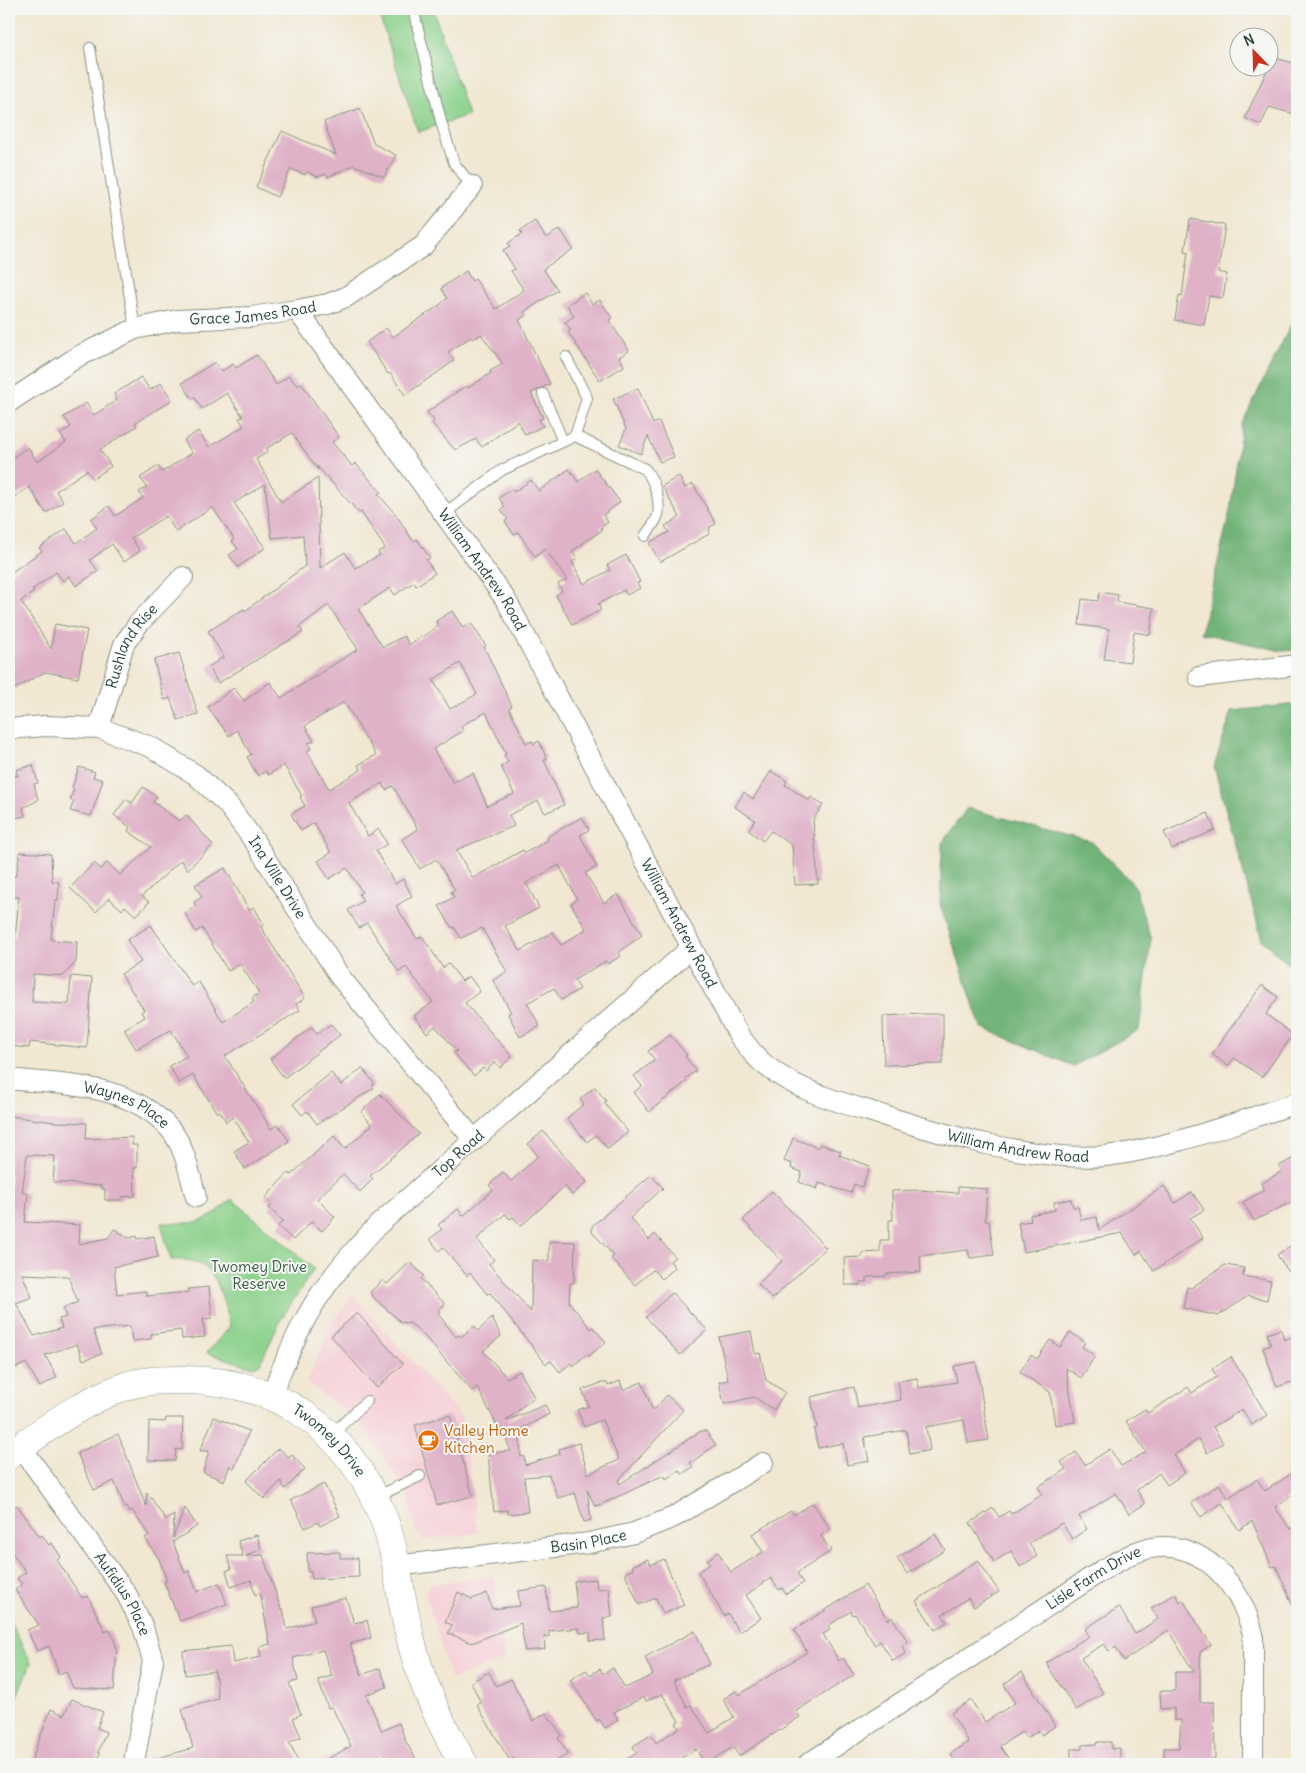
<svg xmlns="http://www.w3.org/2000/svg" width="1306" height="1773" viewBox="0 0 1306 1773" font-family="Delius,sans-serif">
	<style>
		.built { fill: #f6cfd6 }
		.green { fill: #8cd18c; stroke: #568760 }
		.forest { fill: #71b378; stroke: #487856 }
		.building { fill: #dfb2c8; fill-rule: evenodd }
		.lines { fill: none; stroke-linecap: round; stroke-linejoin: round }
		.lane-casing { stroke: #889283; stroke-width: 12 }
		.street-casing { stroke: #889283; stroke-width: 22 }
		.secondary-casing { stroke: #889283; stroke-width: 29 }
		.lane { stroke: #fff; stroke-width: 10 }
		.street { stroke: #fff; stroke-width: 20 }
		.secondary { stroke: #fff; stroke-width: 28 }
		.labels { text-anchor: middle; stroke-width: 4; stroke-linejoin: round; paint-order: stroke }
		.street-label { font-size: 15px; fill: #1f3d34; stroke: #f6f6f2 }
		.park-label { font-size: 15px; fill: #355b46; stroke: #f6f6f2 }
		.food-label { font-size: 15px; fill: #c56008; stroke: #f6f6f2; text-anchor: start }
	</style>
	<rect width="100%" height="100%" fill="#f6f6f2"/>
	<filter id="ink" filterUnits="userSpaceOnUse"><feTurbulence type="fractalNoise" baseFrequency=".02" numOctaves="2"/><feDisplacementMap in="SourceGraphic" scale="10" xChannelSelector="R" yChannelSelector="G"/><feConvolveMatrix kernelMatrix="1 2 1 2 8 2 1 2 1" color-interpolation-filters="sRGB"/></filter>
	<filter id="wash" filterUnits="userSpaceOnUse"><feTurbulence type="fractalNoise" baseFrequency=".0096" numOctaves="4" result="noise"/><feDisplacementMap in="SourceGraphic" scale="20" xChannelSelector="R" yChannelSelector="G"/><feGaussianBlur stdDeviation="1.12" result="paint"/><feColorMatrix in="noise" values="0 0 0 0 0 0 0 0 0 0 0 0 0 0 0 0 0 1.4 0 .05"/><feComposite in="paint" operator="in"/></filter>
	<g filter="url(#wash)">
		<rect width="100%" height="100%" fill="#f1e7d2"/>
		<path class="built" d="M353 1295 462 1418 478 1533 423 1540 415 1528 407 1493 364 1427 307 1382 332 1323Z
			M494 1577 505 1659 451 1680 425 1592 431 1584Z"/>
		<path class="green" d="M377 9H433L468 115 418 132Z
			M232 1199 314 1269 281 1319 260 1364 253 1367 207 1353 230 1326C219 1289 218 1256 171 1260L161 1223C199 1223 202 1226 232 1199Z
			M9 1620 31 1663 9 1715Z"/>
		<path class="forest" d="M1297 312V650L1282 651 1201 633 1230 511 1242 424Z
			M1297 704V972L1262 940 1214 767 1232 711Z
			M967 808 1092 842 1134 885 1151 939 1139 1030 1073 1066 981 1027 940 905 942 843Z"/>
		<g id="blocks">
			<path class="building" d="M1268 56 1297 64V103L1294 114 1269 107 1261 125 1245 118 1268 68Z
				M360 108 374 144 396 155 384 177 354 165 328 177 326 174 318 177 307 172 305 175 291 169 277 197 256 187 282 131 336 155 324 122Z
				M1190 219 1225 225 1218 272 1227 274 1223 298 1209 296 1204 325 1175 320 1179 295 1182 296 1188 252 1185 251Z
				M535 221 546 238 560 229 573 249 543 269 558 290 524 312 526 315 519 320 550 384 531 393 543 418 539 420 543 426 525 435 518 421 482 447 476 439 455 450 432 423 434 421 427 412 452 395 466 386 468 388 491 373 490 371 503 364 481 334 473 339 471 337 448 352 454 361 405 395 390 373 388 374 367 342 386 328 393 337 441 304 447 298 441 288 466 271 472 281 475 279 496 309 524 290 511 271 515 269 503 250 510 246 508 243 522 234 520 231Z
				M585 293 592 304 600 300 612 318 609 320 629 351 619 357 624 366 600 381 568 332 571 330 565 322 574 316 567 305Z
				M257 355 276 385 289 376 297 386 301 383 339 437 332 442 352 466 355 463 381 492 378 494 397 516 413 541 417 539 430 558 426 560 435 573 416 586 414 582 395 595 390 588 358 609 383 647 404 636 409 645 439 626 436 621 452 611 463 628 471 623 486 646 484 647 512 706 509 708 526 743 532 741 534 744 539 741 547 759 544 760 564 805 545 813 538 801 509 815 514 826 456 850 473 878 523 850 525 853 548 840 547 837 582 817 589 830 580 835 597 867 585 873 604 903 618 894 642 935 618 953 621 956 608 964 606 961 574 980 580 989 561 1000 554 988 527 1003 540 1026 520 1037 508 1014 511 1012 493 980 507 972 482 928 461 938 454 927 452 928 439 906 454 897 451 892 455 890 436 859 420 869 402 839 418 829 393 786 386 790 382 783 349 803 368 836 379 829 387 844 376 851 395 884 403 879 412 896 396 906 417 939 422 936 443 968 448 963 462 981 469 976 480 991 465 1003 512 1057 500 1068 495 1062 486 1071 483 1068 474 1076 454 1053 457 1051 435 1026 427 1033 414 1016 433 1002 406 967 399 972 367 923 359 928 348 910 363 901 359 894 362 892 347 868 329 879 318 861 331 853 314 823 301 831 291 814 305 806 300 797 302 796 284 765 268 775 266 771 258 776 247 757 251 755 237 730 229 736 208 707 234 688 244 701 270 682 281 698 358 649 328 605 299 627 303 632 218 683 208 667 224 657 208 631 244 609 245 611 305 566 303 535 272 538 265 484 234 503 265 548 238 567 229 555 238 549 232 541 234 539 213 508H211L176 532 166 516 131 538 140 551 124 562 112 544 90 560 98 571 76 586 69 576 63 581 56 572 32 590 34 592 21 601 51 649 55 624 87 630 78 678 45 672 9 692V574L42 551 39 548 66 529 76 543 97 528 91 519 109 506 115 516 143 498 139 492 147 487 140 478 158 466 162 472 192 453 184 440 198 431 209 447 244 426 239 418 243 417 227 393 202 409 195 398 192 399 182 383 215 362 222 371 233 364 236 368ZM292 433 318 470 317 466 359 513 361 512 385 548 378 552 380 555 355 568 345 552 320 568 318 478 281 502 256 459 268 452 266 449ZM460 663 477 694 450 709 433 680ZM344 702 376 755 358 765 361 770 329 789 307 751 311 749 308 743 314 741 305 726ZM486 712 506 754 504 755 508 762 501 766 514 794 487 806 473 773 453 782 433 749 463 731 461 726ZM559 865 577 899 571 904 586 929 561 945 553 932 520 951 505 926 539 908 526 883Z
				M141 377 150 390 161 383 172 400 135 423 137 426 100 450 111 466 93 479 87 470 56 491 63 502 46 513 29 487 9 501V460L28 447 37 462 66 442 60 434 71 427 64 417 86 403 94 415 117 400 114 394Z
				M638 388 653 424 659 421 674 457 660 462 648 436 641 454 619 445 626 429 613 399Z
				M569 469 578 482 595 469 620 502 603 515 608 522 600 528 602 530 572 551 577 558 572 562 584 584 610 570 607 565 626 555 640 582 637 583 640 588 627 595 624 590 598 604 601 610 572 625 556 595 562 591 558 584 567 580 545 549 535 557 518 532 514 535 505 521 508 519 501 510 505 507 499 498 512 489 514 492 531 480 539 491Z
				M679 476 685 488 693 484 716 524 710 527 709 534 660 562 649 543 669 532 665 526 680 517 662 486Z
				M1100 592 1118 595 1117 602 1154 608 1150 635 1134 632 1130 662 1104 659 1109 629 1079 625 1082 599 1098 601Z
				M179 653 198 714 178 720 170 698 164 700 154 660Z
				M33 765 38 783 34 784 38 800 23 808 25 816 12 819 9 811V774L14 773 15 776H18L16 770Z
				M79 767 95 772 93 777 103 780 91 816 70 811 74 801 70 800 74 789 72 788Z
				M771 771 787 781 785 785 809 800 811 797 823 805 813 820 818 884 795 885 792 845 771 831 763 841 748 830 755 820 735 807 744 792 753 799Z
				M143 787 157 797 153 802 179 821 186 815 213 845 187 870 181 860 142 896 149 902 136 916 125 906 122 910 109 898 96 912 70 888 94 863 101 869 107 863 120 875 151 847 128 831 130 827 114 815 126 799 132 803Z
				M1208 813 1215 830 1172 849 1164 832Z
				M20 852 51 854 52 881 59 882 58 900H55L51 940 77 942 76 962 63 976 33 974 32 1002 69 1004 71 976 92 978 87 1048 30 1042 29 1048 9 1046V938L15 939 19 897H9V876H16Z
				M225 868 249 910 254 907 264 925 261 927 305 998 296 1004 300 1010 225 1056 271 1129 278 1124 289 1141 245 1169 234 1151 249 1142 233 1117 226 1122 220 1111 217 1113 193 1075 179 1083 169 1066 187 1056 171 1030 136 1049 124 1029 145 1017 141 1012 144 1010 121 974 141 962 127 940 151 925 192 986 199 982 223 1022 254 1002 252 998 259 993 240 964 228 971 202 928 196 932 185 913 196 906 194 902 202 897 195 885Z
				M1262 985 1278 997 1266 1014 1293 1035 1262 1077 1234 1058 1228 1066 1212 1054Z
				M923 1014H943V1064L884 1065 883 1016Z
				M331 1024 340 1035 284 1078 270 1059 312 1027 317 1034Z
				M670 1035 687 1055 685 1056 696 1071 685 1079 687 1081 649 1112 634 1092 642 1086 634 1076 655 1060 648 1051Z
				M362 1068 375 1084 372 1086 374 1088 317 1124 307 1111 302 1115 293 1104 331 1073 341 1085Z
				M595 1087 606 1101 604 1103 628 1132 608 1149 596 1135 587 1142 567 1118 584 1104 580 1099Z
				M380 1094 419 1134 370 1176 373 1179 360 1192 343 1174 317 1199 335 1217 322 1231 312 1221 293 1240 278 1226 283 1221 269 1208 272 1205 265 1198 288 1173 291 1175 334 1136 345 1149 372 1125 361 1112Z
				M9 1116 55 1122 87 1123 86 1139 132 1137V1145H137V1168H134L135 1196 122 1197V1200H105V1189H102V1186L53 1182 55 1156 27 1155 22 1193H28L25 1222 80 1225 79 1244 108 1238 114 1229 129 1238 137 1236 138 1239 154 1236 158 1257 114 1267 117 1294 146 1291 147 1296 188 1292V1289L209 1287 212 1318 203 1319 205 1337 182 1339 181 1330 151 1334V1339L132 1341 130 1326 93 1330 102 1354 83 1360 77 1344 45 1355 57 1377 40 1387 26 1363 9 1371V1204L11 1174H9ZM22 1274 68 1276 78 1302 63 1308 66 1317 59 1319 62 1328 34 1336 16 1303 32 1297Z
				M543 1131 587 1182 572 1195 565 1186 521 1226 513 1217 510 1219 505 1214 477 1239 494 1260 489 1264 531 1312 532 1260 549 1261V1241L575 1242 574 1283H570L569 1302 591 1329 593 1327 606 1342 589 1356 587 1354 573 1366 571 1363 560 1372 551 1361 546 1364 490 1293 487 1294 470 1273 467 1276 443 1247 439 1251 430 1239 442 1229 438 1225 458 1209 463 1216 493 1190 489 1185 503 1172 511 1181 538 1156 528 1144Z
				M793 1138 818 1148 820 1144 841 1151 839 1155 870 1166 862 1187 854 1184 851 1193 819 1183 817 1189 799 1182 802 1172 791 1168 792 1164 784 1161Z
				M1297 1156V1199L1254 1221 1243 1202 1265 1190 1261 1184 1282 1171 1279 1166Z
				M651 1175 663 1188 630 1218 649 1240 655 1234 675 1257 670 1261 675 1268 662 1279 653 1270 635 1285 611 1258 614 1256 592 1232V1226Z
				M1164 1186 1175 1203 1192 1192 1204 1210 1190 1218 1203 1238 1154 1271 1141 1251 1136 1255 1122 1233 1024 1252 1018 1223 1031 1221 1030 1215 1055 1210 1054 1202 1071 1199 1073 1207H1078L1081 1220 1097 1217 1099 1230Z
				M958 1187 987 1189 985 1221H989L994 1255 970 1258 968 1250 920 1256 921 1272 886 1274V1276L867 1277V1282H860V1285H845L844 1258 862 1257V1253L880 1252V1240H889V1220H893L892 1191 919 1190 958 1193Z
				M772 1191 826 1248 772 1299 758 1284 782 1261 743 1220Z
				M1297 1241V1266L1289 1272 1277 1255Z
				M410 1262 424 1276 421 1279 445 1304 438 1310 440 1312 438 1314 456 1337 459 1335 461 1337 474 1326 478 1331 492 1318 501 1336 483 1351 507 1378 520 1371 534 1397 506 1421 545 1405 549 1414 519 1430 521 1457 524 1456 525 1465 560 1454 559 1449 579 1443 588 1474 619 1460 602 1420 584 1427 577 1410 589 1406 582 1390 601 1383H607L608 1386 620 1381 623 1390 642 1382 653 1411 667 1395 683 1410 618 1481 620 1484 701 1431H706L716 1445 690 1463 693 1467 682 1474 679 1470 666 1479 664 1475 602 1504 595 1506 587 1489 591 1520 584 1522 575 1493 558 1498 549 1475 524 1477 528 1512 508 1514 507 1510 494 1512 488 1453 511 1451 500 1426 498 1427 477 1387 472 1391 420 1331 411 1324 401 1322 374 1298 370 1292 383 1280 387 1284Z
				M1225 1265 1244 1268 1243 1276 1271 1281 1267 1300 1248 1296 1218 1316 1183 1308 1187 1287 1191 1288Z
				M672 1293 707 1330 680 1355 646 1317Z
				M357 1313 403 1364 377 1388 331 1336Z
				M1281 1329 1284 1340 1294 1336 1297 1344V1380L1277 1387 1263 1348 1271 1345 1267 1334Z
				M751 1331 755 1354 760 1353 766 1380 785 1392 774 1410 754 1397 724 1404 719 1382 728 1380 719 1337Z
				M1070 1332 1085 1342 1082 1347 1095 1356 1081 1378 1066 1368 1075 1422 1055 1425 1050 1392 1020 1372 1031 1355 1037 1359 1050 1340 1060 1347Z
				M1231 1357 1267 1415 1252 1425 1242 1409 1213 1427 1223 1443 1207 1453 1199 1439 1174 1455 1185 1473 1167 1485 1159 1473 1137 1490 1145 1504 1129 1514 1116 1493 1079 1516 1087 1529 1072 1539 1062 1523 1029 1543 1037 1556 1020 1567 1011 1551 994 1562 970 1523 993 1508 999 1517 1009 1511 1011 1514 1043 1494 1038 1487 1066 1469 1061 1462 1076 1452 1085 1465 1110 1449 1121 1466 1146 1452 1126 1421 1145 1409 1148 1413 1188 1387 1192 1393 1217 1377 1212 1369Z
				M976 1362 989 1440 968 1443 964 1420 926 1427 930 1450 910 1454 906 1430 864 1437 869 1461 847 1465 843 1443 818 1448 814 1429 817 1428 811 1397 854 1387 858 1408 901 1400 898 1381 917 1378 919 1388 957 1382 954 1366Z
				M450 1415 473 1496 437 1505 415 1425Z
				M214 1417 249 1431 234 1469 230 1465 224 1481 203 1472 209 1451H200Z
				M166 1418H183L182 1450 176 1449 175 1461 148 1460 149 1421 165 1422Z
				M118 1434 146 1506 147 1492 166 1520 174 1515 173 1538 185 1508 197 1526 173 1542 185 1573 189 1571 197 1592 219 1583 227 1604 180 1621 164 1582 167 1581 159 1559 145 1538 149 1535 132 1510 129 1512 127 1506 125 1508 114 1481 94 1490 77 1453Z
				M279 1448 289 1458 292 1455 305 1469 285 1489 281 1481 264 1499 246 1481Z
				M1297 1470V1492L1275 1507 1290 1529 1297 1526V1615L1276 1566 1272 1567 1252 1521 1239 1530 1222 1503 1201 1517 1191 1503 1219 1484 1228 1498 1257 1479 1265 1491Z
				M324 1484 340 1516 320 1526 318 1522 305 1528 291 1500Z
				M813 1503 830 1529 821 1536 831 1551 797 1573 803 1583 786 1594 782 1588 779 1590 771 1578 746 1595 761 1618 739 1632 728 1614 724 1616 698 1572 710 1564 707 1560 718 1552 731 1572 763 1552 752 1534 791 1511 794 1515Z
				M17 1505 40 1537 42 1535 49 1545 52 1543 61 1557 57 1560 82 1598 88 1596 105 1632 110 1630 117 1648 114 1690 73 1688 66 1671 59 1674 49 1646 37 1651 27 1630 39 1625 15 1590 22 1584 17 1578 26 1572 9 1549V1511Z
				M935 1534 945 1550 907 1574 897 1558Z
				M257 1535 261 1549 246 1556 263 1555 281 1609H283L287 1629 315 1621 311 1606 346 1598 354 1623 367 1620 371 1638 350 1644 362 1675 380 1668 387 1687 366 1695 382 1731 399 1723 406 1742 419 1764H385L379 1755 359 1764H318L351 1746 332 1707 328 1708 318 1680 332 1676 323 1650 293 1658 298 1681 289 1683 301 1714 293 1718 301 1737 289 1742 300 1764H151L150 1760 193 1748 182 1709 218 1699 215 1671 185 1675 183 1651 231 1646 233 1663 261 1657 259 1647 270 1644 260 1593 255 1595 251 1580 231 1587 226 1571 231 1569 227 1556H243L238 1541Z
				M340 1552V1558H358L359 1577 312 1579 311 1572H308L307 1553Z
				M648 1559 651 1565 664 1559 684 1605 663 1614 656 1598 639 1605 625 1573 634 1569 632 1566Z
				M978 1560 999 1592 974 1607 968 1598 942 1615 947 1622 935 1630 916 1601Z
				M596 1579 597 1589 609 1588 612 1617 603 1618 605 1640 590 1641V1632L580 1633 579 1628 549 1631V1637H544L545 1649 525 1651 521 1623 472 1643 448 1633 452 1625 445 1622 458 1592 472 1599 487 1593 492 1609 520 1606 518 1591 546 1587 549 1611 577 1608 574 1581Z
				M865 1585 888 1620 892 1617 908 1642 902 1646 906 1653 893 1661 880 1641 875 1645 855 1614 853 1615 851 1611 828 1626 830 1630 823 1634 839 1661 843 1658 854 1675 796 1711 800 1717 739 1756 733 1747 705 1764 696 1749 672 1764H618L637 1753 633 1746 651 1735 656 1743 679 1728 676 1723 679 1721 662 1694 646 1701 644 1697 614 1712 618 1720 605 1728 599 1719 597 1721 570 1680 586 1670 590 1675 600 1669 603 1674 613 1668 625 1688 653 1675 645 1657 695 1631 710 1664 674 1680 687 1707 691 1705 709 1733 734 1717 723 1699 736 1691 739 1695 807 1652 794 1630Z
				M1175 1594 1180 1602 1183 1600 1211 1645 1200 1652V1702H1214L1215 1759H1211V1764L1164 1763V1748H1179L1181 1720H1174V1708L1161 1709 1160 1691H1175V1672H1194L1168 1630 1124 1661 1116 1647 1109 1651 1104 1644 1081 1658 1103 1693 1076 1710 1046 1663 1089 1636 1085 1629 1119 1607 1135 1634 1158 1619 1151 1608Z
				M489 1672 496 1686 511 1679 533 1721 546 1713 562 1735 558 1738 568 1754 551 1764H518L514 1758 510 1761 477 1705 481 1703 471 1682Z
				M1022 1672 1055 1726 1042 1735 1039 1730 1027 1738 1023 1731 1000 1746 1012 1764H957L950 1754 969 1742 951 1713 971 1700 985 1722 1015 1703 1004 1684Z
				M72 1699 103 1712 97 1728 106 1732 98 1752 100 1753 96 1764H75L63 1760 62 1764H30L51 1709 64 1715Z
				M1097 1742H1111V1749L1120 1748V1764H1071V1749H1082V1745L1097 1744Z"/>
		</g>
	</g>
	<g filter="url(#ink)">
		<use href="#blocks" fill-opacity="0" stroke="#889283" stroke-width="1"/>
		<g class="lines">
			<defs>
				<path id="lane" d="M413 9 442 125 454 163 472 186
					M90 48 135 329
					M543 394 563 442
					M575 436 645 469C654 480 661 501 658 515 656 522 649 530 645 536
					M445 513 502 470 575 436 587 398 566 357
					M331 1435 367 1401
					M376 1497 420 1476"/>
				<g id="street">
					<path id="s1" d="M297 310 506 600 738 1034C747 1046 756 1059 769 1068 799 1091 836 1101 872 1112 938 1133 1035 1162 1105 1156 1165 1150 1239 1121 1297 1103"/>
					<path id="s2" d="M9 402 77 357 135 329 177 320 251 317 297 310 328 304 346 297 423 246 472 186"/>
					<path d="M1199 677 1297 665"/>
					<path id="s3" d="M99 728 124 644 139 623 183 577"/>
					<path id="s4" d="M9 729 45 726 99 728 151 747 196 775 228 805 255 842 340 977 474 1140"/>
					<path id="s5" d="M9 1079C64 1085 130 1083 170 1129 185 1146 190 1176 196 1197"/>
					<path id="s6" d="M271 1395C286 1360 300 1323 322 1292 338 1268 358 1246 378 1225L691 948"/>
					<path id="s7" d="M21 1447 127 1595 143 1627 153 1661 135 1756V1764"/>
					<path id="s8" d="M395 1566 589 1543 634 1533 674 1517 763 1463"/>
					<path id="s9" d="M808 1764 1101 1571C1115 1563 1130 1553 1146 1549 1202 1536 1241 1586 1253 1634V1764"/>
				</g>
				<g id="secondary">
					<path id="s10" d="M9 1455C46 1429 82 1401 126 1386 144 1380 163 1380 182 1380 277 1379 348 1429 383 1517 397 1552 399 1592 408 1628 418 1676 439 1722 464 1764"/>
				</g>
			</defs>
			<use href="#lane" class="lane-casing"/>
			<use href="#street" class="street-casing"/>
			<use href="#secondary" class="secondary-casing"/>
			<use href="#lane" class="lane"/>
			<use href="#street" class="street"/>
			<use href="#secondary" class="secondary"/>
		</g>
	</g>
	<defs>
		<symbol id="cafe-disc" viewBox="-11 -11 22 22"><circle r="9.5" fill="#e8710a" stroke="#f6f6f2"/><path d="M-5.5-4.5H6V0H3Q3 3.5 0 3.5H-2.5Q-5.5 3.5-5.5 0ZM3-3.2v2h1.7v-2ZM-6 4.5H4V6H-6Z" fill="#fff"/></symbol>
	</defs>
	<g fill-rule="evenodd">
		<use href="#cafe-disc" x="416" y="1428" width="25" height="25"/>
	</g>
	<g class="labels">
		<g class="street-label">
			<text dy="5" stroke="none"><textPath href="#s2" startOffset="265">Grace James Road</textPath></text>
			<text dy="5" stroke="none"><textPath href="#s1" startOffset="319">William Andrew Road</textPath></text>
			<text dy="5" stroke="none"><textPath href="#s3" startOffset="89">Rushland Rise</textPath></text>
			<text dy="5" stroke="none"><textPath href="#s4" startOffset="330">Ina Ville Drive</textPath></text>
			<text dy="5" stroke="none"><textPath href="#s1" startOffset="724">William Andrew Road</textPath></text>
			<text dy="5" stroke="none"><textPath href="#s5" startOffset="122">Waynes Place</textPath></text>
			<text dy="5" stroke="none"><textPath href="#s1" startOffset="1159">William Andrew Road</textPath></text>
			<text dy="5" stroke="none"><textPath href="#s6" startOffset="310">Top Road</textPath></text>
			<text dy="5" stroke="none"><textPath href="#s10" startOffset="358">Twomey Drive</textPath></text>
			<text dy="5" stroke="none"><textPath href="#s8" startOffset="195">Basin Place</textPath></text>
			<text dy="5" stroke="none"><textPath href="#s9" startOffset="341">Lisle Farm Drive</textPath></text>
			<text dy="5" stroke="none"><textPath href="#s7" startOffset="179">Aufidius Place</textPath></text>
		</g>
		<g class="park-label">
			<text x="259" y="1272">Twomey Drive<tspan x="259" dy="17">Reserve</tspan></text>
		</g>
		<g class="food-label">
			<text x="444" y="1436">Valley Home<tspan x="444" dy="17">Kitchen</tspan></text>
		</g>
	</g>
	<rect width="1306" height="1773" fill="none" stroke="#f6f6f2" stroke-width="30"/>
	<g transform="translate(1254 52) rotate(337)"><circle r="24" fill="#f6f6f2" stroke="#a0aca6"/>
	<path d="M0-4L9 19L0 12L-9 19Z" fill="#c8321e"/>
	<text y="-8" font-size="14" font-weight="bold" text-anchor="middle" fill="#1f3d34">N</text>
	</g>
</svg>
